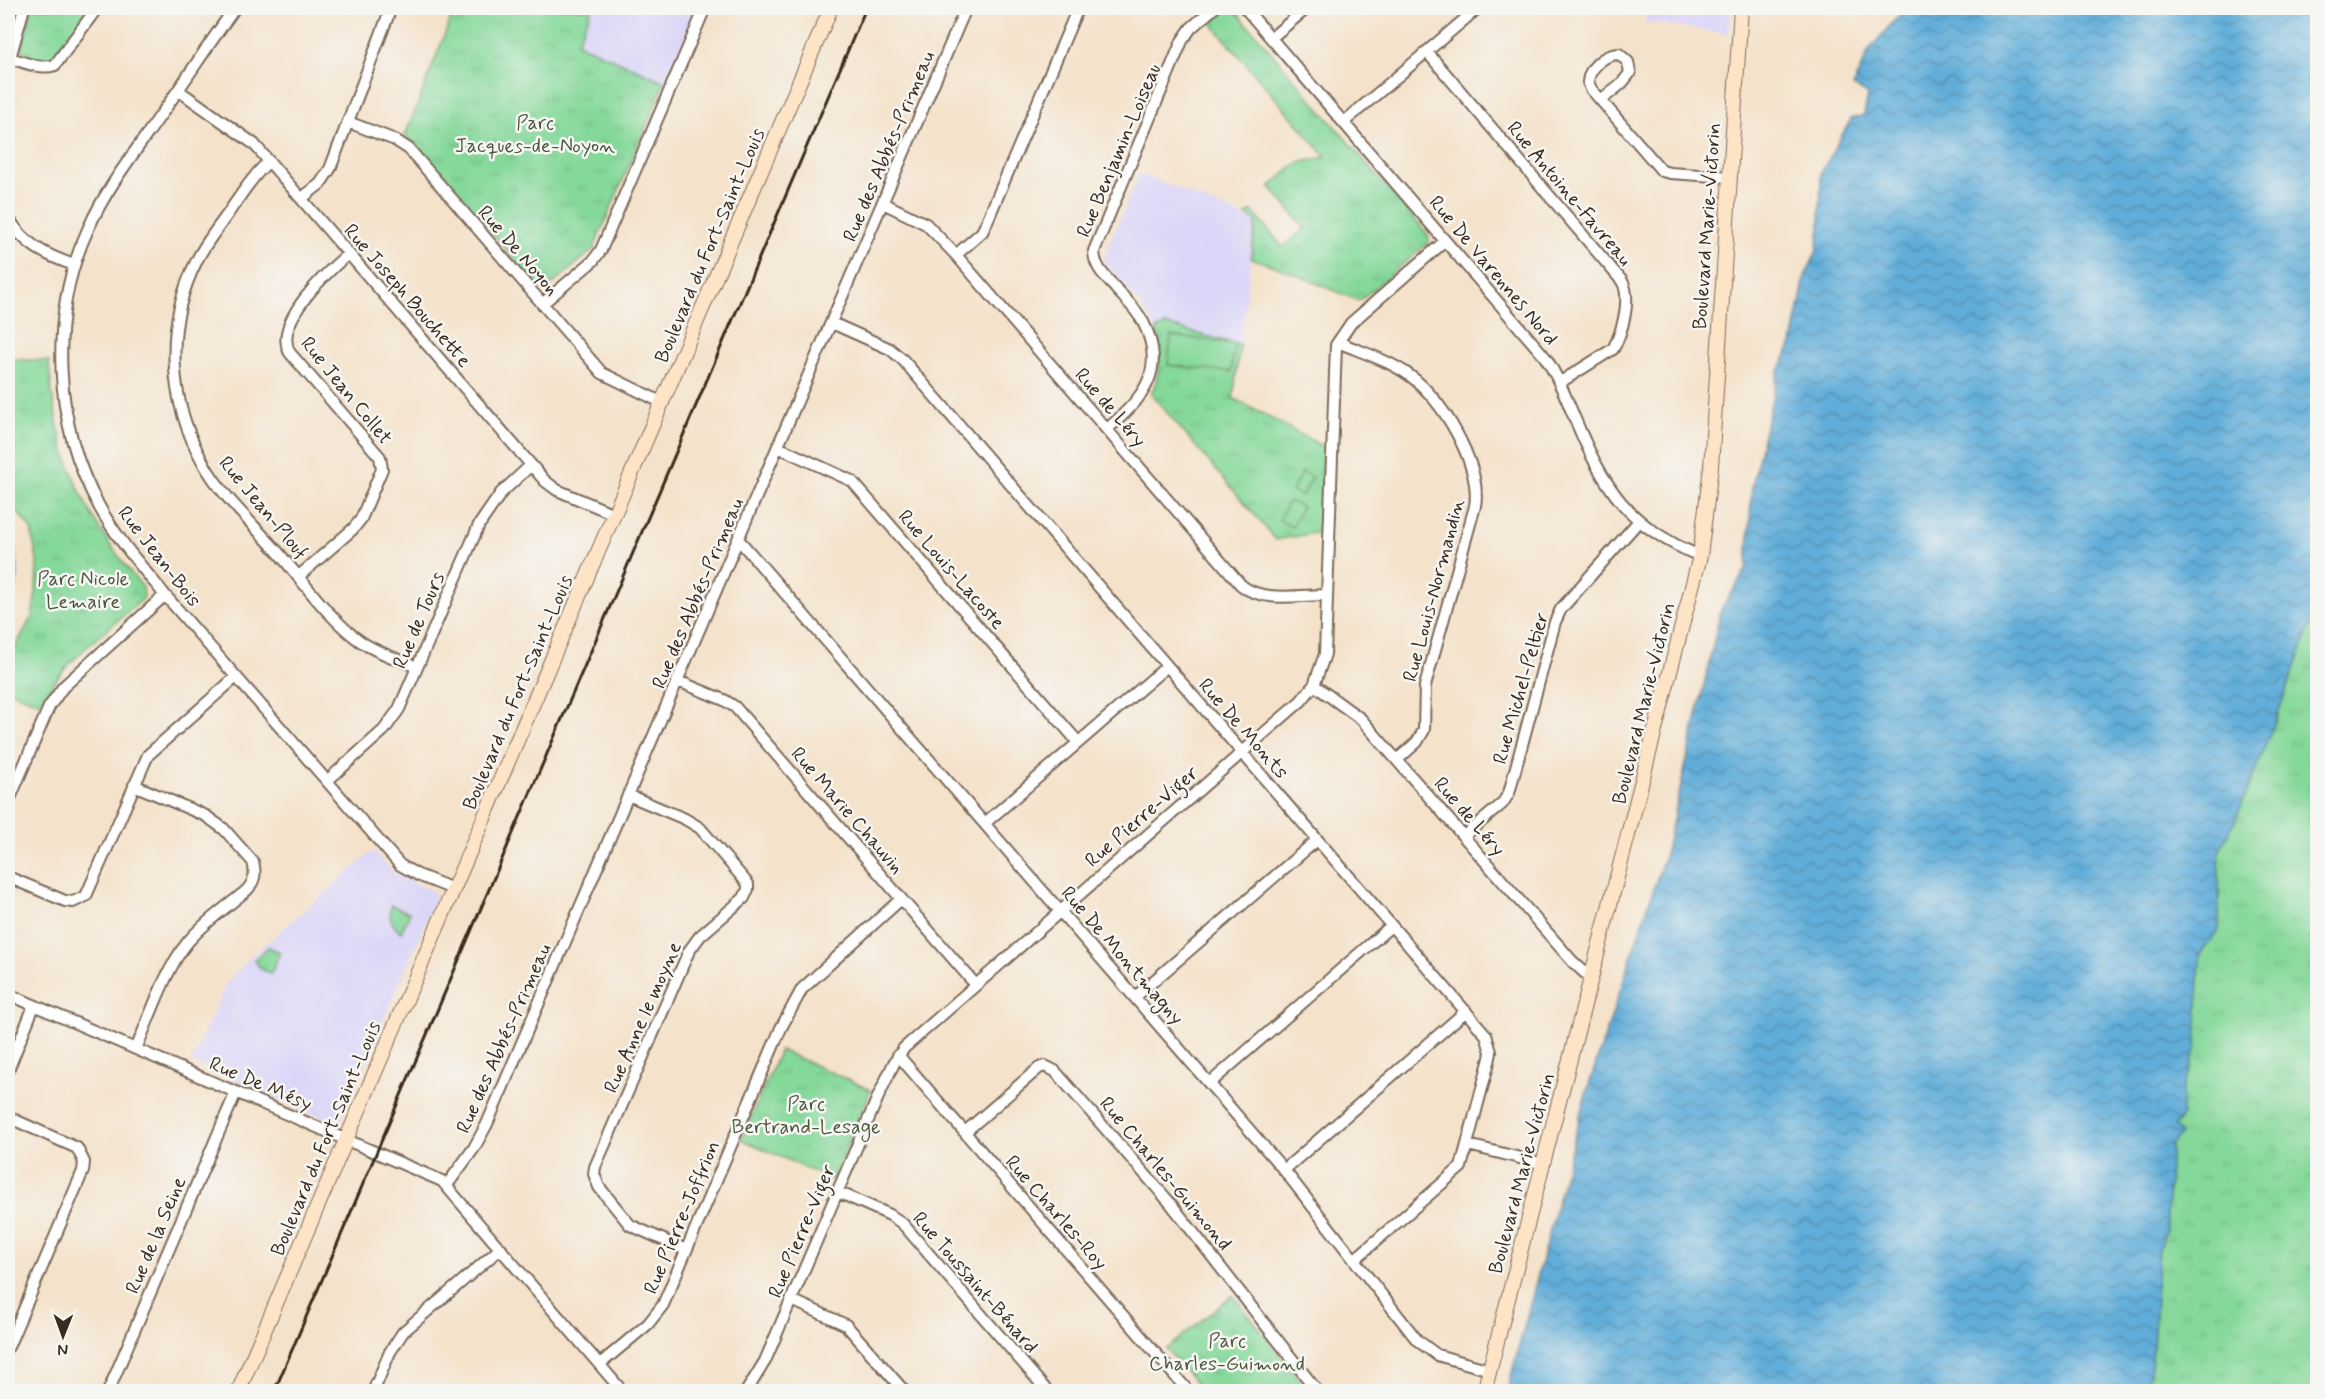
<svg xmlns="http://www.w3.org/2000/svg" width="2325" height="1399" viewBox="0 0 2325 1399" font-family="Mynerve,sans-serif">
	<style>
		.built { fill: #dbd6f7 }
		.grass { fill: url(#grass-tufts); stroke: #60815c; stroke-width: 1.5 }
		.garden { fill: #84d89a; stroke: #60815c; stroke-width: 1.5 }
		.water { fill: url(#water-waves); stroke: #4e6c7c; stroke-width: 1.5 }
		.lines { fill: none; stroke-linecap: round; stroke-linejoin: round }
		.river { stroke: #60add9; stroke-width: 16 }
		.street-casing { stroke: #7c6a5a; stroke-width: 14 }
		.secondary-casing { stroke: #7c6a5a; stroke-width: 16 }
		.street { stroke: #fff; stroke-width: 10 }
		.secondary { stroke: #fee4c6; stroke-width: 14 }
		.rail { stroke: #3b2a1e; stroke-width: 3 }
		.labels { text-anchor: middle; stroke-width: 5; stroke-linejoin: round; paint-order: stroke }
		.park-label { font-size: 20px; fill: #4d563d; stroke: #f6f6f2 }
		.street-label { font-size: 20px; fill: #3b2a1e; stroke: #f6f6f2 }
	</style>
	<defs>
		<pattern id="grass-tufts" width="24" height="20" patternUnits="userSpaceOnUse" patternTransform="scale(1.5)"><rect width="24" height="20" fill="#84d89a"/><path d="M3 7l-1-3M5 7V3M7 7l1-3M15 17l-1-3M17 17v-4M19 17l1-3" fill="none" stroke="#73ba84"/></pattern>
		<pattern id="water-waves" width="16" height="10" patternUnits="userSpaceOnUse" patternTransform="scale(1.5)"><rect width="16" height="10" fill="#60add9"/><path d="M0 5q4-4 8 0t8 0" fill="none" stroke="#508daf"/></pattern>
	</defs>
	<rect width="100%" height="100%" fill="#f6f6f2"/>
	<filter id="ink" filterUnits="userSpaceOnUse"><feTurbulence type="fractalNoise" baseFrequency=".0167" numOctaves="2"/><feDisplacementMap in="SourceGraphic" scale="12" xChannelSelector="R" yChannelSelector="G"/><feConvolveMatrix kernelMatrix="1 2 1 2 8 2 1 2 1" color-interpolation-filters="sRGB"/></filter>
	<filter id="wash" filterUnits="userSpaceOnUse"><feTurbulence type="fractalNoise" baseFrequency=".008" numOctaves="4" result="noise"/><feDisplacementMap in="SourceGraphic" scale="24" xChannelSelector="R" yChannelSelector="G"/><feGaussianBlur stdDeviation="1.35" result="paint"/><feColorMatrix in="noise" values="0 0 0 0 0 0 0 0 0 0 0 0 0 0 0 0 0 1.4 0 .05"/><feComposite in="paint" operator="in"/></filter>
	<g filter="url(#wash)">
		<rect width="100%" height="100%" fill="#f4e2ca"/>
		<path class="built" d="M592 8H697L665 82 576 43Z
			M1646 8H1731L1730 34 1645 22Z
			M1139 173 1256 222 1240 345 1166 325 1156 330 1143 308 1105 263 1104 257Z
			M373 851 395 874 434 892 436 898 341 1120 339 1123H334L191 1062 228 981 255 953Z"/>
		<path class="grass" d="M32 8H90L53 59C42 64 28 59 21 49Z
			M455 8H592L577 43 665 82 593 250 547 289 538 287 417 146 405 136Z
			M1230 8 1234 9 1429 236 1428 243 1359 301 1280 268 1251 258 1256 222 1246 215 1252 211 1283 247 1305 228 1270 187 1297 163 1326 157 1211 23Z
			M8 318 12 323 9 359 49 361C54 451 85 520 143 587L144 598C107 631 64 660 40 703L8 690V661L32 616 36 592 37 560 31 529 16 510 8 504Z
			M1166 325 1240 345 1233 398 1324 447 1320 532 1276 540 1151 394C1161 372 1161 353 1156 330Z
			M2317 606V1391L2146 1392 2152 1361 2159 1248 2166 1230 2171 1145 2174 1126 2182 1115V1090L2196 1050 2200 954 2219 929V852L2236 819 2276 719Z
			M391 905 410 913 401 932C391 926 388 917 391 905Z
			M268 947 280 952 271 974 261 969 254 960Z
			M780 1050 871 1090 832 1180 741 1139Z
			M1233 1295 1306 1388 1302 1391H1203L1166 1349Z"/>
		<path class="garden" d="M1171 336 1235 344 1231 372 1168 365Z
			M1302 472 1312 477 1302 496 1292 491Z
			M1289 501 1302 507 1292 527 1279 520Z"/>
		<path class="water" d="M1905 8H2317V606L2276 719 2236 819 2219 852V929L2200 954 2196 1050 2182 1090V1115L2174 1126 2181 1135 2171 1145 2166 1230 2159 1248 2152 1361 2146 1391H1507L1585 1097 1666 851 1721 610 1747 568 1752 486 1778 373 1792 344 1805 276 1816 253 1820 228 1821 173 1851 119 1864 115 1868 94 1853 86 1869 50Z"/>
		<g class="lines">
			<path class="river" d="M8 553 11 574 8 588"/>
		</g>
	</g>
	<g filter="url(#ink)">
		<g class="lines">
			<defs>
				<path id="street" d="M235 8C209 43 186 80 160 116 135 152 107 187 89 227 48 314 53 424 100 508 118 540 142 567 165 595L400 865 418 875 453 889
					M1245 8 1545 357C1558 376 1566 398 1575 419 1604 488 1628 527 1700 556
					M1271 38 1307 8
					M1427 52 1622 281C1632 298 1622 333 1613 349L1559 383
					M10 58C24 62 40 70 55 65L97 8
					M8 65 24 8
					M178 90 254 144 545 481 557 490 614 514
					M1601 100 1622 83 1630 73 1628 62 1619 54C1604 54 1589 68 1588 82L1591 89 1656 164 1662 171 1670 173 1729 177
					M348 122 395 140 409 149 602 373 663 403
					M1344 122 1478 8
					M269 161C252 177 240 196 227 215 217 229 205 244 197 260 164 325 168 401 204 464 222 496 252 523 277 551 301 579 330 620 360 641 377 653 398 659 417 667
					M302 198 320 184 330 169 391 8
					M883 203 926 224 956 255 1241 585C1262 603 1300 595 1327 595
					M8 217C23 244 45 255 74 265
					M956 255 982 232 985 226 1078 8
					M542 304 593 261 601 250 705 8
					M832 323 890 349 903 360 1486 1035 1491 1052 1490 1058 1461 1167 1354 1260
					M1338 342C1361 352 1388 360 1409 375 1442 398 1482 465 1475 506L1425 686 1424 730 1417 742 1397 760
					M1107 429C1142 400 1168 370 1143 322 1137 310 1126 300 1117 290 1107 278 1094 268 1094 251L1182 41 1191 28 1214 8
					M778 447 852 481 1078 742
					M739 540 1284 1170 1417 1340 1437 1355 1490 1370
					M299 576 353 529 361 519 382 469 380 457 290 353C272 323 327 272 348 254
					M678 681 724 700 735 707 975 984
					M1314 685 1361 719 1573 962 1585 973 1593 975
					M328 780 384 730 399 709 479 525 501 493 531 465
					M134 785 206 816 224 829 253 862C256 873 255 881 247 890 227 907 203 923 187 943 165 970 150 1017 136 1049
					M628 795 685 819 700 828 748 884V889L744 898 700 936 689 951 595 1167 594 1174 599 1187 630 1225 686 1250
					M8 803 49 707 63 687 165 595
					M985 823 1166 667
					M1464 836 1502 804 1509 793 1555 622 1561 609 1638 522
					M8 877 65 901 73 902 86 896 148 755 236 677
					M8 994 442 1181 623 1392
					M1135 997 1317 840
					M898 1055 1189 1392
					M8 1070 34 1006
					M1210 1083 1391 926
					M8 1117 77 1148 84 1162 83 1171 8 1347
					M965 1132 1039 1068 1045 1066 1055 1071 1171 1204 1318 1392
					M1468 1145 1544 1164
					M1284 1170 1466 1011
					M447 1185 474 1148 487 1124 966 8
					M838 1192 890 1215 902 1223 1048 1392
					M792 1300 846 1325 905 1392
					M600 1364 648 1324 663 1305 781 1028 802 989 901 899
					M108 1392 236 1092
					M373 1392 390 1352 403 1332 501 1248
					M746 1392 765 1361 878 1097 894 1063 904 1048 1301 701 1314 685 1325 654 1336 345 1351 323 1445 241"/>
				<path id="secondary" d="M238 1392 831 8
					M1484 1392 1700 556 1711 467 1741 8"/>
			</defs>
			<use href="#street" class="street-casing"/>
			<use href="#secondary" class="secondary-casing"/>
			<use href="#street" class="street"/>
			<use href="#secondary" class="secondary"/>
			<path class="rail" d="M274 1392 866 8"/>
		</g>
	</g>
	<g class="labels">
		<g class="park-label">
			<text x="535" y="129">Parc<tspan x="535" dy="23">Jacques-de-Noyon</tspan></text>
			<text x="83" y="585">Parc Nicole<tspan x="83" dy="23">Lemaire</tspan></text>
			<text x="806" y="1110">Parc<tspan x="806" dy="23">Bertrand-Lesage</tspan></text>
			<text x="1227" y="1347">Parc<tspan x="1227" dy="23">Charles-Guimond</tspan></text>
		</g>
		<g class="street-label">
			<text transform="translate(888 146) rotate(-67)" y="7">Rue des Abbés-Primeau</text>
			<text transform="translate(1118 150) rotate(-67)" y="7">Rue Benjamin-Loiseau</text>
			<text transform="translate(1570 193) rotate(50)" y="7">Rue Antoine-Favreau</text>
			<text transform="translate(1706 226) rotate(-86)" y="7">Boulevard Marie-Victorin</text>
			<text transform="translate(709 245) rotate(-67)" y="7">Boulevard du Fort-Saint-Louis</text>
			<text transform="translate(519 250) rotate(49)" y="7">Rue De Noyon</text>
			<text transform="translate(1494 270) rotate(50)" y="7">Rue De Varennes Nord</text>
			<text transform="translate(408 295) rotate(49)" y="7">Rue Joseph Bouchette</text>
			<text transform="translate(347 390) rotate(51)" y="7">Rue Jean Collet</text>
			<text transform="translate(1111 407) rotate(49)" y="7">Rue de Léry</text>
			<text transform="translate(264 507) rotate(50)" y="7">Rue Jean-Plouf</text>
			<text transform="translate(160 556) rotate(52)" y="7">Rue Jean-Bois</text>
			<text transform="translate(952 569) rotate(49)" y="7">Rue Louis-Lacoste</text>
			<text transform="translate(1433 590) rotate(-75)" y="7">Rue Louis-Normandin</text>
			<text transform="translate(697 593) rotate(-67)" y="7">Rue des Abbés-Primeau</text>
			<text transform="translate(418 620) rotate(-67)" y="7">Rue de Tours</text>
			<text transform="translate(1520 688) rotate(-74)" y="7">Rue Michel-Peltier</text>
			<text transform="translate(517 692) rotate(-67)" y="7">Boulevard du Fort-Saint-Louis</text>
			<text transform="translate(1643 703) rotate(-76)" y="7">Boulevard Marie-Victorin</text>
			<text transform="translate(1244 728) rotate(49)" y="7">Rue De Monts</text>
			<text transform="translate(848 810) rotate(49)" y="7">Rue Marie Chauvin</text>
			<text transform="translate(1141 816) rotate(-41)" y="7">Rue Pierre-Viger</text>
			<text transform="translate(1470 816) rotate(49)" y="7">Rue de Léry</text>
			<text transform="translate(1123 955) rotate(49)" y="7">Rue De Montmagny</text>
			<text transform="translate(642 1017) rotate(-66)" y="7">Rue Anne le moyne</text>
			<text transform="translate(503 1038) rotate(-66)" y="7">Rue des Abbés-Primeau</text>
			<text transform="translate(261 1083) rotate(23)" y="7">Rue De Mésy</text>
			<text transform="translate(325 1138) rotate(-67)" y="7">Boulevard du Fort-Saint-Louis</text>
			<text transform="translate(1166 1173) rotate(50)" y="7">Rue Charles-Guimond</text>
			<text transform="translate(1521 1173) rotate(-75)" y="7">Boulevard Marie-Victorin</text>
			<text transform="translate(1057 1212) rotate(49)" y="7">Rue Charles-Roy</text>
			<text transform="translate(681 1217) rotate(-67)" y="7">Rue Pierre-Joffrion</text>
			<text transform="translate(801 1231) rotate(-67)" y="7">Rue Pierre-Viger</text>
			<text transform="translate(155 1235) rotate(-67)" y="7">Rue de la Seine</text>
			<text transform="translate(976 1282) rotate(49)" y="7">Rue Toussaint-Bénard</text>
		</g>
	</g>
	<rect width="2325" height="1399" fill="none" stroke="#f6f6f2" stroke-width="30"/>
	<g transform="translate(63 1336) rotate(181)" stroke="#f6f6f2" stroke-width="4.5" paint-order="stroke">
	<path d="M0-4.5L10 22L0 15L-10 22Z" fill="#3b2a1e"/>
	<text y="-9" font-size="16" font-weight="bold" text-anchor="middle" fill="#3b2a1e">N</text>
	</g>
</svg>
